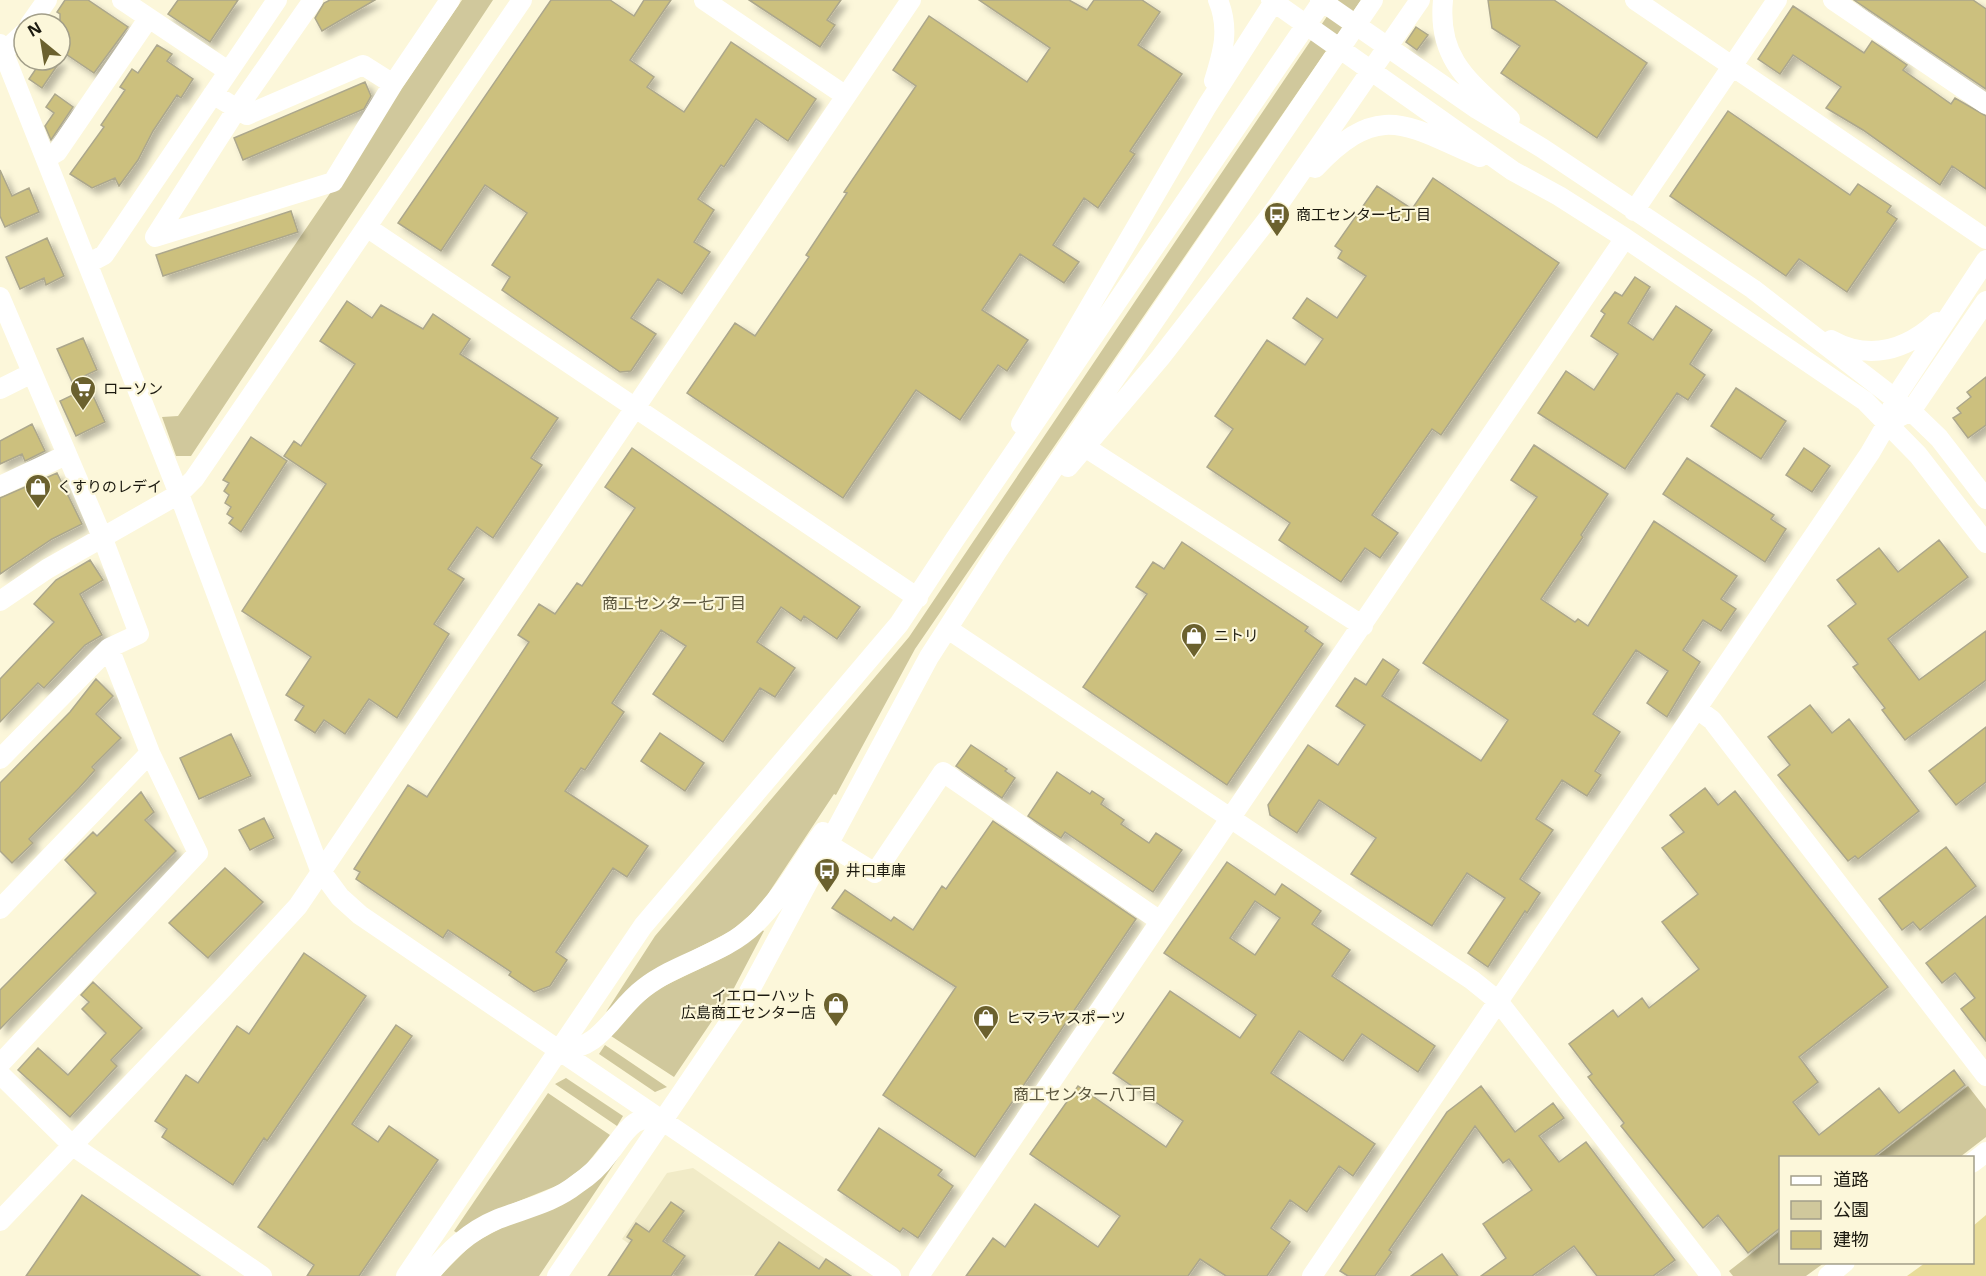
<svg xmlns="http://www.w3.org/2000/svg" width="1986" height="1276" viewBox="0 0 1986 1276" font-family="'Open Sans','Noto Sans JP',sans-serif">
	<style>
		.built { fill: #f1ebc7 }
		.green { fill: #d0c89c }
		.water { fill: #e8dc99 }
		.building { fill: #ccc07e; stroke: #aca78c; stroke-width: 1.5; fill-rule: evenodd; filter: url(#shadow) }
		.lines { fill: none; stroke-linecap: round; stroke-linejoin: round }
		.minor { stroke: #fff; stroke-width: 20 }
		.labels { text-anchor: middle; stroke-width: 4.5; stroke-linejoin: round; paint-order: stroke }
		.poi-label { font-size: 15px; fill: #1b190f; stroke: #fcf7da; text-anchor: start }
		.neighbourhood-label { font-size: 16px; fill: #5c573f; stroke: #fcf7da }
	</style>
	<defs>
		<filter id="shadow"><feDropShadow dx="5.5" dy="5.5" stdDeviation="3" flood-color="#0004"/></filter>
	</defs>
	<rect width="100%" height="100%" fill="#fcf7da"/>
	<path class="built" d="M693 1168 849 1275 677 1276 622 1239 667 1173Z"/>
	<path class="green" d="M462 0H493L191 456H176L162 417 178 416Z
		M1338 0H1361L915 649 836 795 834 794 768 894 751 914 731 931 647 974 606 1012 655 936 909 637Z
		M762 930 764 931 733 990 674 1077 611 1036 628 1014 658 989 730 954Z
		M605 1045 667 1087 655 1092 599 1054Z
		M566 1078 623 1116 617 1126 555 1084Z
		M1968 1086 1986 1109V1137L1960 1157H1876Z
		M548 1093 610 1135 585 1166 561 1184 492 1212 457 1233 454 1231Z
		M620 1155 539 1276H440L472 1244 503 1227 552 1209 602 1176Z
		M1780 1231V1262L1824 1263 1806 1276H1733L1729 1271Z"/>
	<path class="water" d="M1986 1215V1276H1907L1925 1263 1972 1262 1973 1226Z"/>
	<path class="building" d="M65 0H88L128 27 94 73 60 50V14L57 12Z
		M178 0H238L210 42 168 14Z
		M330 0H375L322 31 315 18 324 3Z
		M551 0H610L634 16 644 0H671L630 60 654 77 647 87 684 112 731 42 816 99 788 141 756 119 724 167 721 165 698 199 714 210 694 242 710 252 682 294 658 279 631 318 656 334 631 371 620 372 502 290 510 277 492 265 527 213 485 185 441 251 398 223Z
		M749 0H841L827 20 835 25 820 47Z
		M979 0H1069L1087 10 1094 0H1142L1160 12 1138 45 1182 74 1130 151 1135 154 1098 208 1084 198 1053 245 1079 262 1064 283 1020 254 982 310 1028 340 1007 371 998 365 960 420 916 390 843 498 687 393 735 323 755 336 809 257 806 255 847 193 844 192 916 86 893 70 929 16 1027 82 1050 48Z
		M1488 0H1554L1647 63 1597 138 1501 73 1520 46 1492 28Z
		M1854 0H1973L1986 9V89Z
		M1793 6 1864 53 1872 41 1907 65 1903 70 1951 104 1955 98 1986 116V189L1952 166 1940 185 1863 130 1826 108 1841 87 1793 55 1780 74 1758 59Z
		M1416 27 1428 35 1417 50 1406 42Z
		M157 45 172 54 167 61 193 79 181 98 177 95 153 131 138 160 119 186 115 178 92 188 70 174 104 127 101 125 125 90 120 87 132 69 138 73Z
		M42 60H61L42 88 29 79Z
		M365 82 371 96 364 109 243 160 234 138Z
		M55 94 73 107 51 140 45 126 54 113 46 107Z
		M1728 111 1850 195 1858 184 1891 206 1887 212 1897 219 1847 292 1799 259 1786 276 1670 196Z
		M0 170 12 196 29 188 39 212 5 227 0 216Z
		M1433 178 1559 263 1441 435 1432 429 1372 515 1398 533 1380 558 1365 548 1341 582 1279 540 1290 523 1207 467 1233 429 1215 416 1267 340 1305 365 1323 339 1293 318 1307 298 1337 318 1366 276 1338 258 1342 251 1335 246 1377 186 1412 209Z
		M291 211 298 232 163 276 156 255Z
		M47 238 64 276 46 285 44 278 20 289 6 257Z
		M1635 277 1650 287 1628 323 1653 340 1676 306 1712 330 1690 364 1705 375 1688 400 1677 393 1625 469 1538 413 1566 371 1594 390 1618 354 1591 336 1605 314 1601 311 1615 292 1622 296Z
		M347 301 372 318 381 305 423 329 433 314 470 339 460 354 558 418 531 458 542 465 493 538 477 527 448 569 464 579 434 624 449 634 397 718 369 699 345 734 324 720 315 733 295 720 304 706 286 695 311 657 242 611 326 484 284 456 294 441 301 446 355 364 320 341Z
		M83 338 97 370 84 376 105 422 76 436 60 401 77 393 57 349Z
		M1986 377V425L1968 438 1953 418 1961 413 1957 408 1971 397 1967 392Z
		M1736 388 1786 421 1761 459 1711 426Z
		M32 424 45 451 25 461 22 454 0 464V441Z
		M251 437 287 461 241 532 229 523 233 518 227 514 231 507 225 503 229 495 224 491 229 483 223 480Z
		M1534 445 1608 494 1581 535 1583 537 1541 599 1575 622 1578 619 1588 626 1654 521 1737 576 1721 599 1736 609 1721 631 1703 620 1683 650 1700 662 1667 717 1647 703 1668 671 1636 650 1593 714 1620 732 1595 771 1601 775 1587 796 1562 780 1536 819 1553 830 1520 879 1540 893 1527 913 1525 911 1488 967 1468 953 1505 898 1467 873 1432 926 1351 874 1376 838 1319 800 1297 833 1270 815 1268 805 1308 745 1338 765 1365 725 1336 706 1355 678 1366 685 1383 659 1399 670 1382 696 1481 761 1508 720 1423 663 1537 497 1511 480Z
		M632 448 860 607 837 639 804 616 801 621 781 607 757 642 795 668 775 697 760 688 723 742 653 694 686 646 661 630 612 703 624 712 585 770 581 768 565 791 648 846 627 877 613 868 556 952 567 960 550 986 534 992 509 975 511 972 448 930 443 938 356 879 360 872 354 869 408 785 427 797 529 642 518 635 539 604 555 614 577 583 582 586 635 508 605 487Z
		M1804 448 1830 466 1812 492 1786 475Z
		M1687 458 1774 515 1771 519 1786 529 1765 562 1663 494Z
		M57 473 82 524 52 539 0 574V498Z
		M1939 540 1968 577 1888 639 1919 680 1986 631V680L1905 740 1882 710 1885 708 1853 667 1858 664 1828 626 1856 604 1837 580 1879 548 1898 572Z
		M1182 542 1308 627 1305 631 1323 644 1227 785 1083 687 1147 594 1136 587 1153 562 1164 569Z
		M90 560 103 580 80 594 102 635 85 645 44 688 38 683 0 722V679L54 622 34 604 56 580Z
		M96 679 113 696 96 714 121 738 92 767 95 770 79 788 29 839 33 843 12 863 0 851V783L70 712Z
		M1810 705 1832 733 1849 719 1919 811 1858 859 1855 856 1848 861 1778 775 1790 765 1768 737Z
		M1986 727V782L1956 805 1929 771Z
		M660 733 704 763 685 791 641 761Z
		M231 734 251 776 199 799 180 758Z
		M971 745 1007 769 1005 771 1015 778 1002 798 956 766Z
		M1057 772 1090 794 1092 791 1104 799 1101 804 1124 820 1121 824 1149 843 1156 833 1182 850 1153 892 1065 832 1061 838 1028 816Z
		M1705 788 1718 805 1735 791 1888 987 1799 1057 1818 1082 1793 1102 1819 1135 1879 1088 1899 1113 1954 1070 1965 1085 1872 1158H1780V1228L1748 1253 1718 1215 1703 1228 1621 1126 1624 1123 1588 1077 1592 1074 1569 1044 1613 1010 1618 1017 1642 998 1649 1008 1699 969 1662 922 1698 894 1662 848 1684 832 1670 815Z
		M141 792 154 812 145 820 176 851 0 1029V990L96 893 65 860 93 832 97 836Z
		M264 818 274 838 250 850 239 830Z
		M993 821 1136 919 975 1157 883 1095 956 987 832 908 845 890 891 921 894 917 913 930 942 886 946 889Z
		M1946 847 1976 886 1920 930 1913 922 1902 930 1879 899Z
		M1227 862 1275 895 1282 884 1321 911 1312 924 1350 950 1332 976 1435 1046 1418 1072 1362 1034 1343 1061 1299 1031 1271 1073 1375 1144 1353 1176 1339 1166 1307 1212 1290 1200 1271 1228 1290 1242 1267 1276H1226L1200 1259 1188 1276H966L993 1238 1005 1247 1035 1204 1098 1247 1120 1216 1030 1154 1078 1086 1166 1147 1183 1121 1113 1073 1170 991 1240 1038 1256 1015 1164 953ZM1255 901 1280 918 1255 955 1230 938Z
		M225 868 263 902 208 958 169 923Z
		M1986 916V1041L1961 1009 1975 998 1955 973 1942 983 1926 963Z
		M304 953 366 996 267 1141 264 1138 233 1185 162 1137 167 1129 155 1121 186 1075 198 1083 237 1026 249 1034Z
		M93 982 142 1028 111 1060 117 1066 70 1117 18 1070 38 1048 68 1075 106 1033 82 1009 89 1002 81 995Z
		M396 1025 412 1036 352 1124 378 1142 389 1126 438 1160 359 1276H307L314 1265 258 1227Z
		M1481 1086 1515 1132 1553 1103 1564 1118 1539 1136 1559 1162 1586 1142 1675 1260 1653 1276H1597L1574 1246 1532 1276H1481L1506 1258 1483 1224 1532 1190 1509 1159 1503 1163 1475 1126 1389 1250 1392 1252 1375 1276H1348L1340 1271 1447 1112Z
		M879 1128 942 1170 938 1175 953 1186 918 1238 903 1228 900 1232 838 1190Z
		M82 1195 200 1276H26Z
		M671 1202 684 1211 663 1241 685 1256 671 1276H608L632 1240 627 1237 636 1223 649 1232Z
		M779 1242 819 1269 826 1259 851 1276H755Z
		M1442 1254 1458 1276H1411Z"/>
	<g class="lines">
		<path class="minor" d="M122 0 228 71
			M704 0 846 96
			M1271 0 1513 171 1559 196 1625 238 1865 401 1918 455 1986 543
			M1320 0 1477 109 1542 148 1753 289 1911 411 1939 438 1986 499
			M1443 0C1437 60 1470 82 1510 119
			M1635 0 1986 239
			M1833 0 1986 104
			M30 24 47 0
			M0 44 179 494 320 870 340 897 360 915 891 1276
			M0 55 24 33
			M1214 81C1223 52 1230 29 1218 0
			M393 84 450 0
			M213 94C224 101 236 108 247 115L363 65 393 84 333 182 155 237 237 109 313 0
			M47 158 57 152 148 19
			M1315 168C1380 100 1405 125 1480 157
			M1634 211 1777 0
			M368 228 918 598
			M89 263 104 255 277 0
			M0 297 103 539 139 634 109 648 0 759
			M1831 340C1869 361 1906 350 1937 322
			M0 389 32 373
			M1899 417 1911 411 1986 301
			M1021 424 1207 106 1275 0
			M1085 447 1363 626
			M1068 467 1160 358 1274 211 1420 0
			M0 486 66 455
			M0 601 47 569 179 494 194 479 522 0
			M948 629 1472 980 1498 1001 1711 1276
			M1697 709 1712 720 1986 1076
			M828 844 875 873 943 772 1160 921
			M0 909 150 753
			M559 1050C602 1051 613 1011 644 988 679 961 723 955 755 924 782 898 801 862 823 832
			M0 1064 198 853 150 753 109 648
			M0 1074 73 1146 262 1276
			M1972 1163 1986 1152
			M0 1221 222 989 298 906 911 0
			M406 1276 643 926 899 624 955 539 1323 0
			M428 1276C448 1251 469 1231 498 1219 526 1208 553 1203 577 1184 589 1176 599 1167 607 1156 623 1137 633 1110 662 1121
			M557 1276 744 1001 929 657 998 550 1373 0
			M919 1276 1625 238
			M1312 1276 1870 453 1888 422 1895 398 1986 260
			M1828 1276 1845 1262"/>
	</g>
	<defs>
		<symbol id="bus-pin" viewBox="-11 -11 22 30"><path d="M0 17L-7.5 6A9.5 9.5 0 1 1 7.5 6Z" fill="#6b612e" stroke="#fcf7da"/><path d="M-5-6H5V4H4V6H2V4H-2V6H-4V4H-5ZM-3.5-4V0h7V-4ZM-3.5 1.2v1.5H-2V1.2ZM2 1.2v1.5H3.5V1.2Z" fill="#fff"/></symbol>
		<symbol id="supermarket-pin" viewBox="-11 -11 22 30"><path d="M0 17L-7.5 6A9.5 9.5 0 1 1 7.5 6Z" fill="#6b612e" stroke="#fcf7da"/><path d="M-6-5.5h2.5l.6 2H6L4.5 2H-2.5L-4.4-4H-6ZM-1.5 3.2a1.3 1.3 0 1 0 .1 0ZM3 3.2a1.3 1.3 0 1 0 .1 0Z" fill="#fff"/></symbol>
		<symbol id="shop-pin" viewBox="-11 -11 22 30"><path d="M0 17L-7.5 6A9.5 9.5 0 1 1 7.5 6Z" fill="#6b612e" stroke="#fcf7da"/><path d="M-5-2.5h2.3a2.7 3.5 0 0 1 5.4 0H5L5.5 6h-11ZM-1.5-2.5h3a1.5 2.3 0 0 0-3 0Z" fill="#fff"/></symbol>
	</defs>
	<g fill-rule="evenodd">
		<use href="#bus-pin" x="1262" y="200" width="30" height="40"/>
		<use href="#supermarket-pin" x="68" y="374" width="30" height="40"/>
		<use href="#shop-pin" x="23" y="472" width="30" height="40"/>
		<use href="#shop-pin" x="1179" y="621" width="30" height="40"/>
		<use href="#bus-pin" x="812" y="856" width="30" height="40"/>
		<use href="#shop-pin" x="821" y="990" width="30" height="40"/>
		<use href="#shop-pin" x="971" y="1003" width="30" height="40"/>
	</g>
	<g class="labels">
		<g class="poi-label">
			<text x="1296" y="220">商工センター七丁目</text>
			<text x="103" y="394">ローソン</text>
			<text x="57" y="492">くすりのレデイ</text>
			<text x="1214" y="641">ニトリ</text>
			<text x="846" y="876">井口車庫</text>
			<text x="816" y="1001" text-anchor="end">イエローハット<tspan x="816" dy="17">広島商工センター店</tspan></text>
			<text x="1006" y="1023">ヒマラヤスポーツ</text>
		</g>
		<g class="neighbourhood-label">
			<text x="674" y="609">商工センター七丁目</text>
			<text x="1085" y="1100">商工センター八丁目</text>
		</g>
	</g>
	<rect x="1779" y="1156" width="195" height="108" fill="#fcf7da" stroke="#a29e89" stroke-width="1.5"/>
	<rect x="1791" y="1176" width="30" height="9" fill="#ffffff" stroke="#a29e89" stroke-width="1.5"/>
	<text x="1833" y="1186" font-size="18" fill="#1b190f">道路</text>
	<rect x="1791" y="1201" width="30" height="18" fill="#d0c89c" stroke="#a29e89" stroke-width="1.5"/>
	<text x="1833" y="1216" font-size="18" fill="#1b190f">公園</text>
	<rect x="1791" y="1231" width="30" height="18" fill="#ccc07e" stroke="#a29e89" stroke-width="1.5"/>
	<text x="1833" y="1246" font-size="18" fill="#1b190f">建物</text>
	<g transform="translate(42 42) rotate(330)"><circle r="28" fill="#fcf7da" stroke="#a29e89" stroke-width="1.5"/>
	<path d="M0-4.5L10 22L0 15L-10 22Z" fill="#6b612e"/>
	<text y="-9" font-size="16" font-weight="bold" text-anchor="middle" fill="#1b190f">N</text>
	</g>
</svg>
